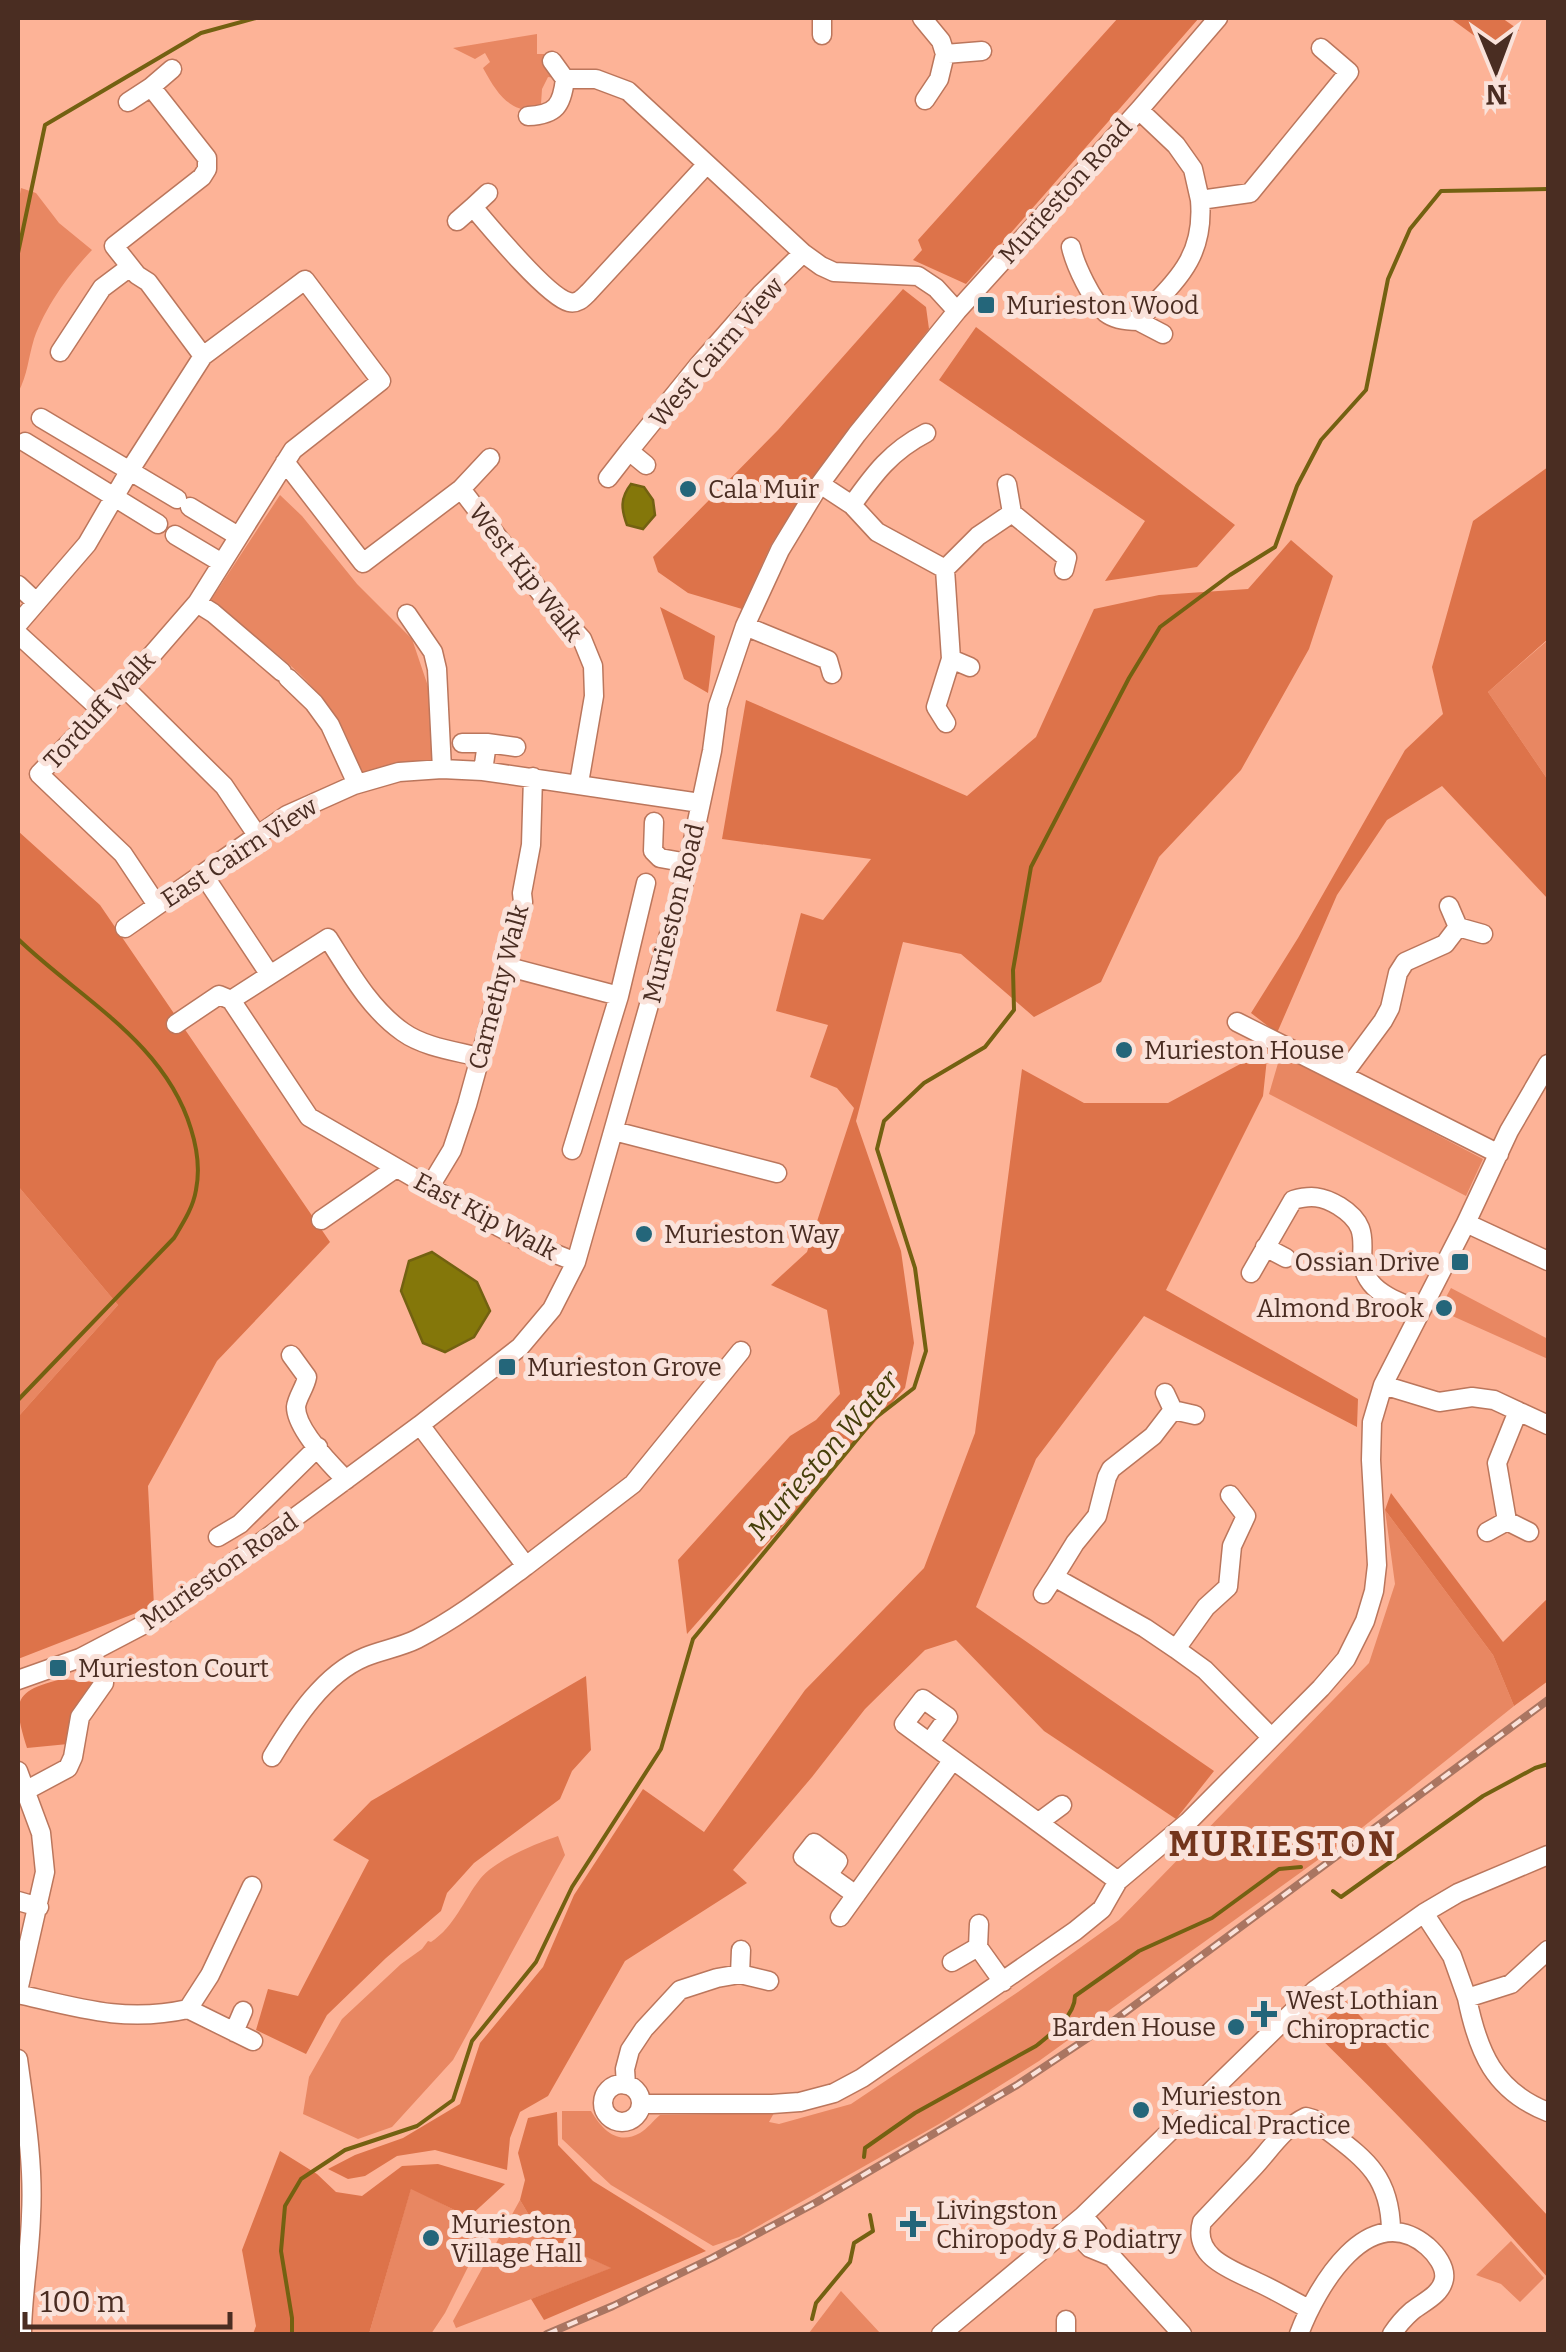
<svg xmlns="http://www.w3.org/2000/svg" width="1566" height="2352" viewBox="0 0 1566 2352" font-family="Bitter,serif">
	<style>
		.green { fill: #e88762 }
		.forest { fill: #dd734a }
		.water { fill: #84770a; stroke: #736111; stroke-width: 2.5 }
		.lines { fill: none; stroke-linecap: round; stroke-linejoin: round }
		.stream { stroke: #736111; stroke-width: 4 }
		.minor-casing { stroke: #bb765c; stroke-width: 21 }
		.minor { stroke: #fff; stroke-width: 18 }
		.rail-casing { stroke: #aa7561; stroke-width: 8 }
		.rail { stroke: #fae2da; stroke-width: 4; stroke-dasharray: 11; stroke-linecap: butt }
		.poi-dot { fill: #24667a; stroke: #fae2da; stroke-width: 4 }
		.labels { text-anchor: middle; stroke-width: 10; stroke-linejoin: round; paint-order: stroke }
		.street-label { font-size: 25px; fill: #4a2d22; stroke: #fae2da }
		.poi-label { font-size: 25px; fill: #4a2d22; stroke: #fae2da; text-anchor: start }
		.water-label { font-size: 28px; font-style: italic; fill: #463f0a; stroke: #fae2da }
		.district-label { font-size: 35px; font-weight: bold; letter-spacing: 2.5px; fill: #73351c; stroke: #fae2da }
	</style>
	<rect width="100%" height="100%" fill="#fdb397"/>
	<path class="green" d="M537 34V54H544L550 59 557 78 548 77 542 89 541 104 551 108C513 117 500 99 483 68L490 62 485 53 475 59 453 48Z
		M21 188 36 193 59 223 92 250C69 274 45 307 34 339 28 359 28 373 18 393V206Z
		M280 495 302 516 357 584 412 639 434 704 438 764 364 776C355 758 348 736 337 719 309 673 252 634 209 603Z
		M1548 640V780L1488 692Z
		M1281 1053 1483 1159 1466 1196 1269 1094Z
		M18 1186 118 1305 18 1417Z
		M1451 1288 1548 1339V1359L1439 1310Z
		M1385 1510 1493 1655 1514 1706 1358 1831 1039 2061 939 2124 739 2237 713 2246 611 2185 562 2139V2111H591C602 2129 617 2146 640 2133 647 2129 654 2120 660 2115L774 2113 769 2122 779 2124 851 2104 1018 1992 1119 1920 1369 1663 1395 1584Z
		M558 1836 565 1855 453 2060 392 2127 358 2139 303 2114 309 2077 342 2019 401 1964 422 1949 428 1941 431 1942C455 1926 463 1901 480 1879 495 1860 535 1844 558 1836Z
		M411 2188 488 2227 445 2313 431 2334H369Z
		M520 2200 542 2237 612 2268 456 2328 453 2321Z
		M1511 2241 1544 2278 1520 2302 1501 2284 1476 2275Z
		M841 2291 881 2334 809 2333Z"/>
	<path class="forest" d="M1118 18H1199L966 284 913 260 922 250 918 240Z
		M1450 18H1502L1519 30 1498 53Z
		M903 289 926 307 929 329 819 469 771 545 742 609 688 593 658 572 653 557 778 430Z
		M976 327 1235 525 1197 567 1105 581 1145 521 939 380Z
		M1548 467V639L1488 692 1548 780V899L1442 786 1387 820 1337 895 1277 1033 1251 1013 1298 938 1405 750 1443 714 1432 667 1473 521Z
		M1291 540 1333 576 1309 649 1241 770 1159 857 1101 982 1034 1017 961 954 903 942 856 1121 901 1251 914 1343 905 1388 687 1634 678 1560 790 1436 816 1420 840 1394 827 1310 771 1285 807 1252 854 1108 837 1088 810 1077 828 1025 776 1011 801 913 823 920 871 859 722 839 746 700 967 796 1036 737 1094 609 1159 595 1248 589Z
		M660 607 715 636 708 693 684 679Z
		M18 831 100 905 330 1242 217 1361 148 1486 154 1606 18 1659V1417L118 1305 18 1186Z
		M1268 1049 1263 1096 1166 1290 1358 1399 1357 1427 1144 1316 1036 1459 976 1607 1214 1771 1176 1819 1044 1731 956 1640 925 1650 865 1709 812 1777 733 1870 747 1883 625 1961 548 2096 520 2112 510 2138 507 2170 435 2150 397 2156 365 2176 348 2179 328 2169 355 2155 403 2138 460 2104 480 2043 543 1967 574 1895 643 1789 704 1832 805 1690 924 1568 975 1433 1022 1069 1084 1103H1168Z
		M1391 1493 1503 1642 1548 1598V1681L1514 1706 1493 1655 1385 1510Z
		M586 1676 591 1750 572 1771 560 1799 474 1863 447 1893 441 1911 386 1958 327 2015 306 2054 256 2030 268 1989 298 1996 369 1860 333 1840 371 1801Z
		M62 1679 93 1682 74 1716 68 1744 27 1748C13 1702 12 1691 62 1679Z
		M1346 2001 1548 2216V2278C1473 2192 1395 2111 1313 2031Z
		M557 2112 558 2145 593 2181 706 2251 544 2320 531 2299 611 2268 542 2237 520 2200 525 2180 518 2153 528 2118Z
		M280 2151 317 2174 336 2192 362 2196 402 2166 438 2164 505 2184 469 2217 411 2189 369 2334H253L256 2326 242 2250Z"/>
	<path class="water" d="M631 484 644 487 653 500 655 515 643 529 627 525C621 509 620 498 631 484Z
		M432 1252 477 1282 490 1311 474 1337 445 1352 423 1343 401 1291 409 1261Z"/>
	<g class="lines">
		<path class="stream" d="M18 253 45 125 201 33 256 18
			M18 939C79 998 165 1042 191 1129 197 1148 200 1170 196 1190 193 1208 183 1223 174 1238L18 1400
			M1333 1891 1341 1897 1483 1796 1535 1768 1548 1764
			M864 2157 865 2148 915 2113 1036 2046C1051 2034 1075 2016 1075 1996L1139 1951 1212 1918 1279 1869 1301 1867
			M812 2319 816 2303 850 2262 854 2243 873 2231 870 2215
			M292 2334V2318L281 2251 285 2206 301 2179 345 2150 417 2126 453 2100 472 2041 536 1962 572 1887 661 1749 693 1639 874 1419 914 1388 926 1351 915 1268 877 1149 884 1121 924 1083 985 1047 1014 1010 1013 970 1031 867 1129 678 1160 627 1230 575 1275 547 1297 486 1321 440 1366 390 1388 279 1410 229 1441 191 1548 189"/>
		<defs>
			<path id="minor" d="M822 18V35
				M922 18 941 41 945 54 982 51
				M552 61 565 79
				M151 87 172 69
				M925 100 939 79 945 54
				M128 102 151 87 207 158V169L202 177 114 246 137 275 148 282 203 356
				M1139 110 1176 145 1193 169 1200 200 1250 193 1349 72 1321 48
				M528 116C556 115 562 105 565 79H596L628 91 707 164
				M488 193 473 207C489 226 548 297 569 302 578 304 583 298 589 292L707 164 803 253 821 266 834 272 918 276 936 288 957 311
				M457 221 473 207
				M1071 247C1075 265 1092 301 1106 313 1115 320 1128 321 1138 321
				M1163 334 1138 321C1175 281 1205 259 1200 200
				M60 352 102 288 130 267
				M41 418 177 499
				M25 442 158 524
				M285 462 363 563 461 489 543 596 582 639 593 666 594 696 579 783
				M646 465 629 451 697 367 761 294 803 253
				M608 478 629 451
				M820 484 852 505C874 474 891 451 926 433
				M461 489 490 458
				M852 505 877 532 945 569
				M190 507 238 536
				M1012 513 1067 558 1064 570
				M175 535 222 563
				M18 585 36 602
				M197 603 213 613 282 672
				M407 614 433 652 437 669 442 769
				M18 624 87 544 130 470 203 356 305 280 381 381 293 450 197 603 124 687 39 774 123 854 157 905
				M745 626 828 660 832 674
				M18 634 101 710
				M951 659 970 667
				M288 678 314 703 330 725 357 784
				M124 687 224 786 257 835
				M946 723 936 707 951 659 945 569 978 536 1012 513 1007 484
				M462 743H487L483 771
				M487 743 516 747
				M654 822 653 851 660 858 688 863
				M203 874 270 975
				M1458 927 1483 934
				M125 928 287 815 354 785 399 772 442 769 483 771 700 803
				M505 966 619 996 572 1150
				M619 996 646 883
				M231 1000 328 938C349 971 370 1009 403 1032 424 1047 455 1051 479 1057
				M1237 1022 1499 1154
				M176 1024 219 995 231 1000 309 1117 499 1227 538 1247 576 1262
				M1343 1075 1383 1021 1390 1008 1398 973 1405 962 1445 944 1458 927 1449 906
				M614 1131 777 1173
				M429 1188 452 1150 467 1105 523 902 522 893 531 845 533 777
				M321 1220 396 1168
				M1466 1223 1548 1261
				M1265 1247 1286 1258
				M1251 1273 1293 1200C1311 1195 1322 1196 1339 1206 1381 1232 1349 1256 1371 1283 1382 1297 1405 1304 1420 1311
				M291 1355 307 1377C305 1388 297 1397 296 1407 296 1429 331 1465 346 1480
				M1383 1385 1439 1402 1472 1397 1494 1400 1548 1425
				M1165 1393 1173 1410 1153 1436 1111 1469 1107 1477 1097 1516 1075 1543 1054 1577 1145 1628 1176 1649 1205 1670 1271 1737
				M1173 1410 1195 1415
				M1518 1411 1497 1463 1507 1521 1529 1532
				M420 1425 526 1566 633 1484 741 1351
				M1487 1532 1507 1521
				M218 1537 240 1524 318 1447
				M1043 1594 1054 1577
				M1176 1649 1206 1607 1228 1587 1232 1546 1246 1516 1230 1495
				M18 1680 80 1658 164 1614 420 1425 520 1347 552 1309 576 1262 685 878 712 751 718 706 745 626 780 550 820 484 857 434 957 311 1139 110 1218 18
				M930 1742 948 1717 923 1699 904 1724 1118 1881
				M272 1757C295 1719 324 1674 365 1657 382 1650 401 1647 417 1639 456 1619 491 1592 526 1566
				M18 1771 41 1833 45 1872 18 1991
				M25 1791 68 1768 73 1757 80 1717 104 1683
				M1039 1822 1062 1805
				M828 1875 838 1861 814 1843 803 1857 856 1895
				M18 1901 39 1907
				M1424 1913 1452 1956 1467 1998 1511 1984 1548 1950
				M840 1917 952 1761
				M978 1947 979 1924
				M952 1962 978 1947 1003 1982
				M740 1974 741 1950
				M18 1994C79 2008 125 2023 188 2009L210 1975 252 1886
				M1467 1998C1478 2052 1494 2091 1548 2112
				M188 2009 253 2041
				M234 2032 243 2011
				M18 2059C25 2111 34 2163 31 2216 30 2256 22 2295 22 2334
				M603 2103a19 19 0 1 1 38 0a19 19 0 1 1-38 0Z
				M626 2085 625 2069 630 2050 644 2029 680 1990 717 1978 740 1974 769 1981
				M641 2104H772L800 2102 834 2093 862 2078 1075 1931 1102 1909 1118 1881 1188 1822 1321 1688 1346 1659 1365 1621 1374 1591 1377 1565 1371 1460 1372 1422 1383 1385 1466 1223 1509 1131 1548 1064
				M1083 2216 1097 2232 1112 2257 1182 2334
				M1070 2227 1090 2248 1112 2257
				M1309 2309C1291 2300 1275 2290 1257 2282 1232 2270 1192 2257 1202 2222 1219 2204 1236 2186 1253 2168 1270 2150 1283 2128 1306 2117L1313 2119C1356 2154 1390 2168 1391 2230
				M941 2334 1083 2216 1315 1990 1424 1913 1458 1893 1548 1855
				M1066 2334V2320
				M1299 2334C1316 2288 1369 2197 1427 2246 1436 2254 1446 2267 1444 2279 1441 2295 1423 2302 1412 2311 1404 2318 1398 2325 1392 2334"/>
		</defs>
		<use href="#minor" class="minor-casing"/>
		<use href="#minor" class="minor"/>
		<defs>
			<path id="rail" d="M547 2334 613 2306 712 2258 817 2202 1017 2085 1112 2022 1548 1700"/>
		</defs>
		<use href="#rail" class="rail-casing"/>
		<use href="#rail" class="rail"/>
	</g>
	<g class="poi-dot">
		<rect x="976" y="295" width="20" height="20" rx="5"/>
		<circle cx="688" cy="489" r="10"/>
		<circle cx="1124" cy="1050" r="10"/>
		<circle cx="644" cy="1234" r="10"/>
		<rect x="1450" y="1252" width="20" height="20" rx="5"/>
		<circle cx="1444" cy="1308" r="10"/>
		<rect x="497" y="1357" width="20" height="20" rx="5"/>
		<rect x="48" y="1658" width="20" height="20" rx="5"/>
		<path d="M1259 1999h10v10h10v10h-10v10h-10v-10h-10v-10h10z"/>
		<circle cx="1236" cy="2027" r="10"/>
		<circle cx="1141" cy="2110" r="10"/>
		<path d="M908 2209h10v10h10v10h-10v10h-10v-10h-10v-10h10z"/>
		<circle cx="431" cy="2238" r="10"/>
	</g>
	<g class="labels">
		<g class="street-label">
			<text transform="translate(1065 191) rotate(-48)" y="9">Murieston Road</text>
			<text transform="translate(716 352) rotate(-49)" y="9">West Cairn View</text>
			<text transform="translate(526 572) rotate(52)" y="9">West Kip Walk</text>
			<text transform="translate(99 710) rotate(-47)" y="9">Torduff Walk</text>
			<text transform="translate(239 852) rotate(-33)" y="9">East Cairn View</text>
			<text transform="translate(673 913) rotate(-76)" y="9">Murieston Road</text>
			<text transform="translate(498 987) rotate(-75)" y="9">Carnethy Walk</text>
			<text transform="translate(486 1216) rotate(28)" y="9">East Kip Walk</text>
			<text transform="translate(219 1571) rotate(-35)" y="9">Murieston Road</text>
		</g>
		<g class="poi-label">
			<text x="1006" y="314">Murieston Wood</text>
			<text x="708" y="498">Cala Muir</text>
			<text x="1144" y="1059">Murieston House</text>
			<text x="664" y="1243">Murieston Way</text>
			<text x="1440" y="1271" text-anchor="end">Ossian Drive</text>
			<text x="1424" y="1317" text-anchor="end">Almond Brook</text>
			<text x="527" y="1376">Murieston Grove</text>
			<text x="78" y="1677">Murieston Court</text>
			<text x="1286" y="2009">West Lothian<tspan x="1286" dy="29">Chiropractic</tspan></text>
			<text x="1216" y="2036" text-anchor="end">Barden House</text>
			<text x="1161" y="2105">Murieston<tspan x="1161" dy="29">Medical Practice</tspan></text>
			<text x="936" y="2219">Livingston<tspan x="936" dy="29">Chiropody &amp; Podiatry</tspan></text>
			<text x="451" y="2233">Murieston<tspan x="451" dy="29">Village Hall</tspan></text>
		</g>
		<g class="water-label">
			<text transform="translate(823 1455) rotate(-49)" y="10">Murieston Water</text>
		</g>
		<g class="district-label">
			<text x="1283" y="1856">MURIESTON</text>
		</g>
	</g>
	<rect width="1566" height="2352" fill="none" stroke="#4a2d22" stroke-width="40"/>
	<g transform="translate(1496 70) rotate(179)" stroke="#fae2da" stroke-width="8" paint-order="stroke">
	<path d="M0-8L18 38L0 25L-18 38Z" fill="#4a2d22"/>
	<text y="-15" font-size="28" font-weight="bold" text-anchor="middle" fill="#4a2d22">N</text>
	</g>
	<path d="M25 2312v15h205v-15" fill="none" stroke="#4a2d22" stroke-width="5"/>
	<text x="40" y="2312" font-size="30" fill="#4a2d22" stroke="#fae2da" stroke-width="8" paint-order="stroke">100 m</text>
</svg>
